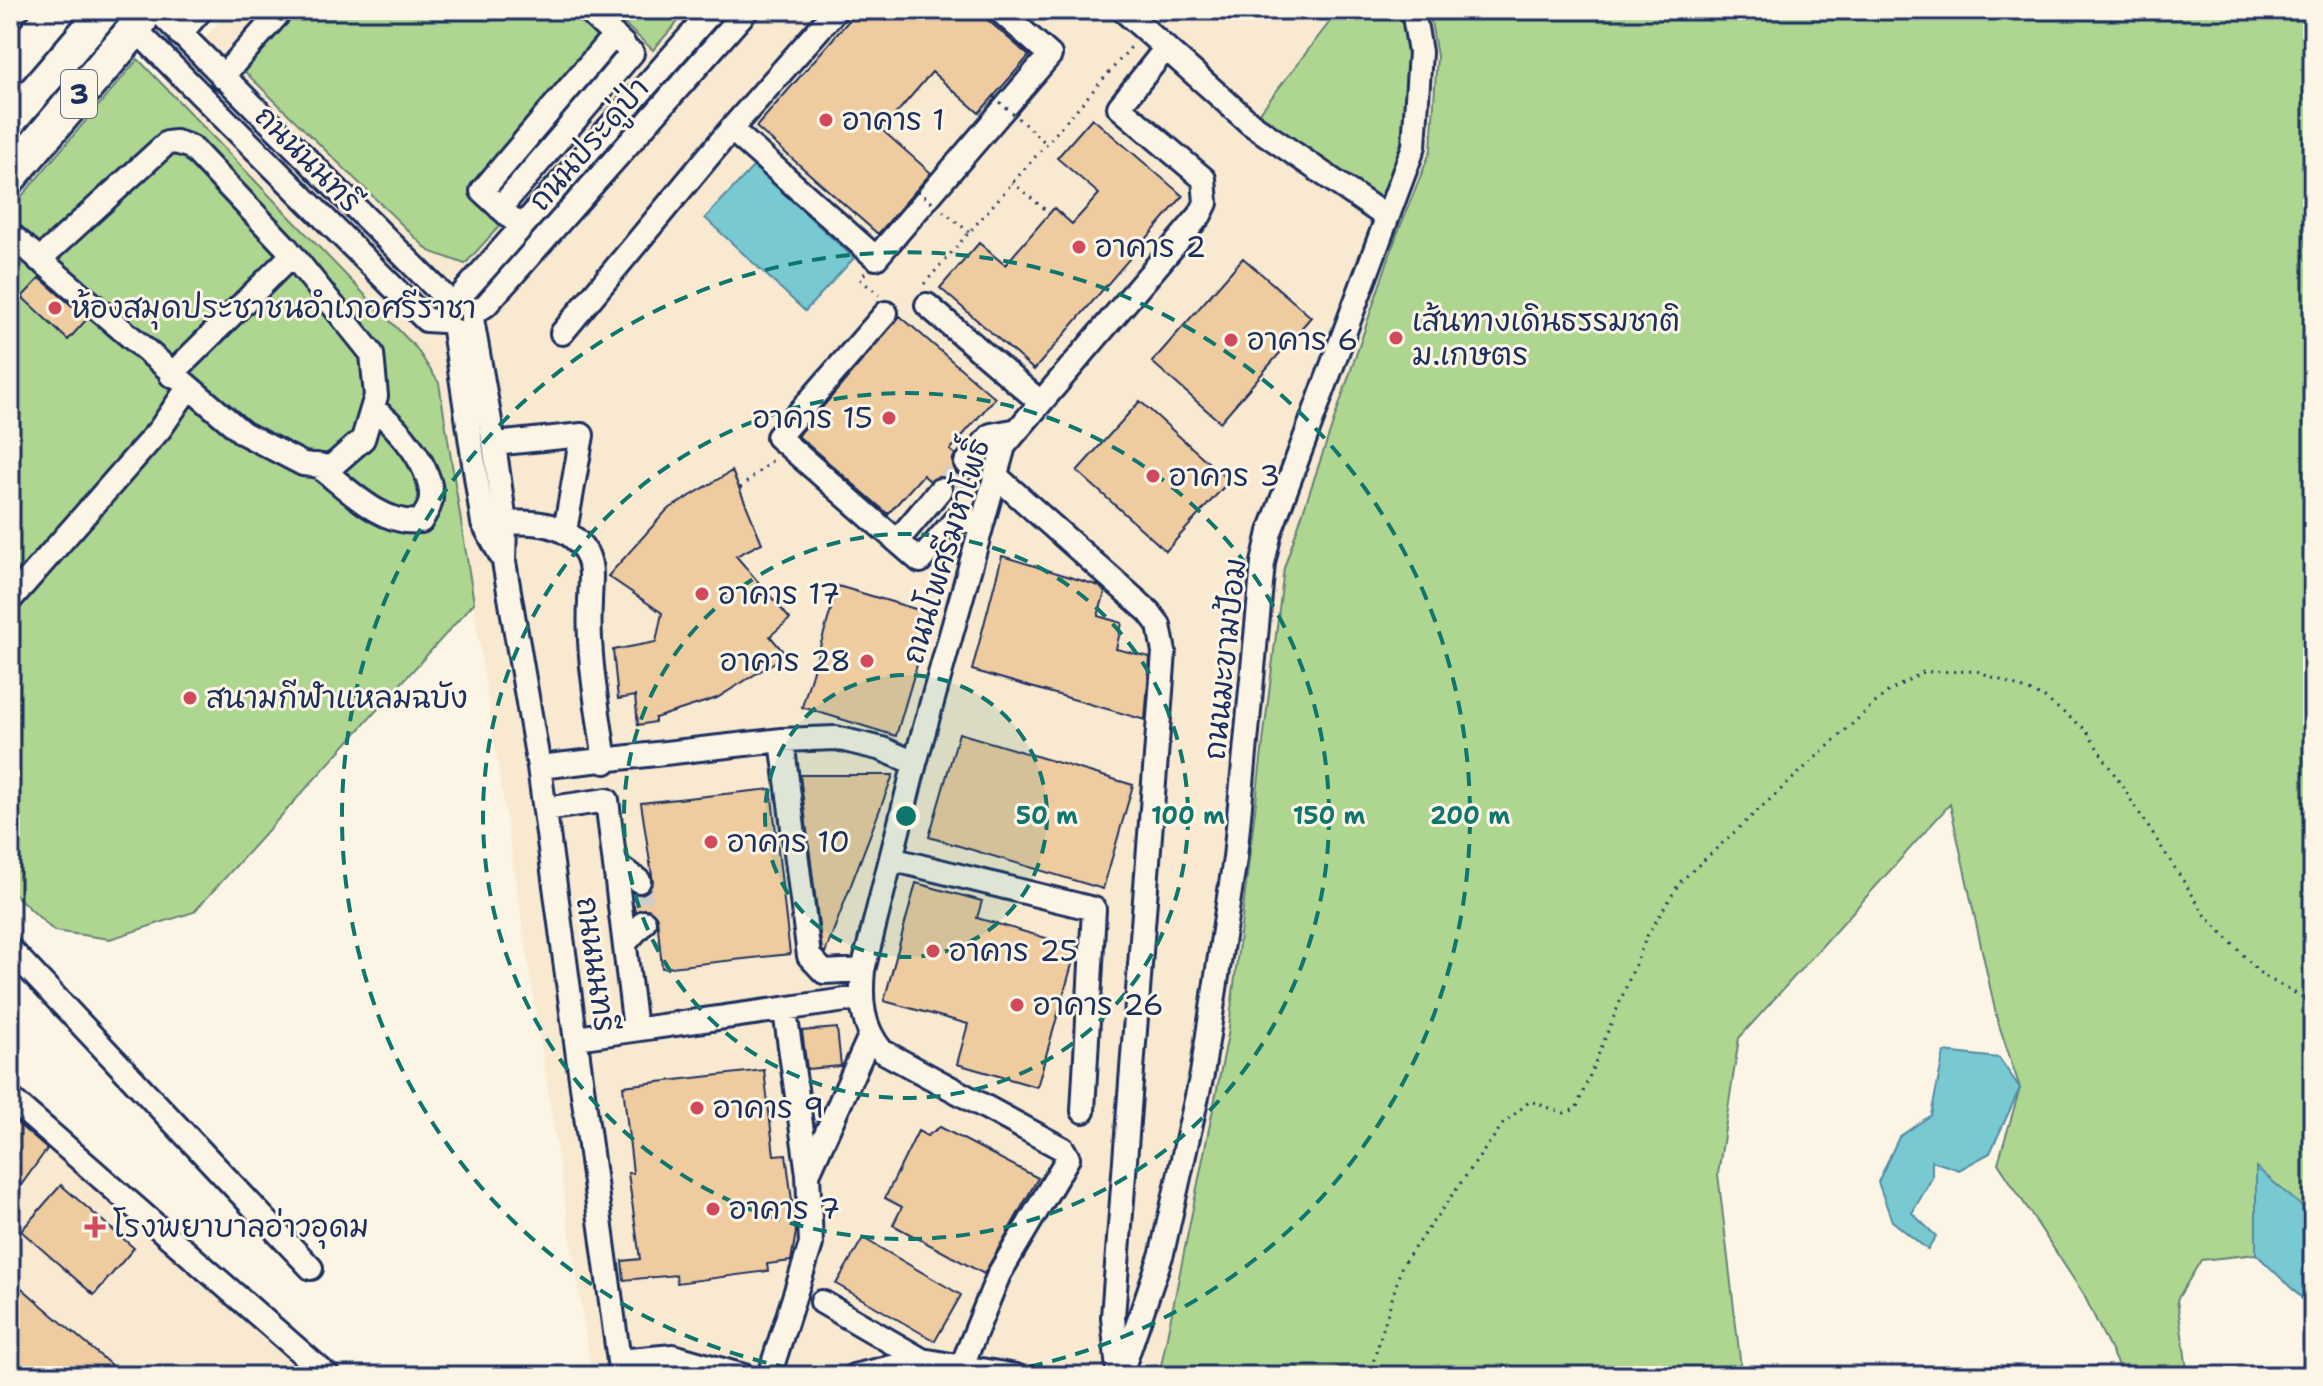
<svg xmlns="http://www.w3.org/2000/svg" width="2323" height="1386" viewBox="0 0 2323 1386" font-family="'Shantell Sans','Playpen Sans Thai',sans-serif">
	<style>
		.built { fill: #f8e9d0 }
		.green { fill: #afd691; stroke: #658278; stroke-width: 2 }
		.water { fill: #78c9d1; stroke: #538ba3; stroke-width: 2 }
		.building { fill: #efcca0; stroke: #1b2f5e; stroke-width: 2 }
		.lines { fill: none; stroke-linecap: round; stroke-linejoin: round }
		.minor-tunnel { stroke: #cfcdca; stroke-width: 22; stroke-dasharray: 22 11; stroke-linecap: butt }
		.minor-casing { stroke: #1b2f5e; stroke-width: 28 }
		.highway-casing { stroke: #1b2f5e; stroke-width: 40 }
		.path { stroke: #1b2f5e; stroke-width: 3; stroke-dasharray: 2 6; stroke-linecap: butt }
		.minor { stroke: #fcf5e5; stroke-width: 22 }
		.highway { stroke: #fcf5e5; stroke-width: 34 }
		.path-bridge { stroke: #1b2f5e; stroke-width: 3; stroke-dasharray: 2 6; stroke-linecap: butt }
		.ring { fill: none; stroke: #0f766e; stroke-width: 4; stroke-dasharray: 14 10 }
		.poi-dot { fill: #d1495b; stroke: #fcf5e5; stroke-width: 3 }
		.labels { text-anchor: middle; stroke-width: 6; stroke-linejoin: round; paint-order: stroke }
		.shield { fill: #fcf5e5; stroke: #5e6a86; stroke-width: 2 }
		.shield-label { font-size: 28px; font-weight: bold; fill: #1b2f5e }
		.poi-label { font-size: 30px; fill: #1b2f5e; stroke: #fcf5e5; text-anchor: start }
		.street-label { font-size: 30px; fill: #1b2f5e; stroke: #fcf5e5 }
		.centre { fill: #0f766e; stroke: #fcf5e5; stroke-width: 4 }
		.ring-label { font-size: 24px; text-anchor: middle; font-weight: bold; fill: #0f766e; stroke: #fcf5e5; stroke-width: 6; stroke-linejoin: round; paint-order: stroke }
	</style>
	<rect width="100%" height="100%" fill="#fcf5e5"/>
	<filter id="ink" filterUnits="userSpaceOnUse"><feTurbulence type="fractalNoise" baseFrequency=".0125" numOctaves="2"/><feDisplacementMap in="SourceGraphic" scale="16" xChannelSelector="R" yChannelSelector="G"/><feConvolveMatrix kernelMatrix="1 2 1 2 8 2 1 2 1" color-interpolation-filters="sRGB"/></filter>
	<g filter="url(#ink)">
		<path class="built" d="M230 10H1429L1437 56 1431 150 1396 237 1284 568 1228 1035 1158 1376H592L439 383 416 348 162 85Z
			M10 1078 349 1376H10Z"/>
		<path class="green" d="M293 10H579L604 34 472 189 504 221 465 264 429 251 242 69Z
			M609 10H688L653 50Z
			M1339 10H1413L1414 146 1385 216 1251 124Z
			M1429 10H2313V1216L2256 1168V1254L2201 1260 2177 1300 2188 1376H2123L2084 1295 1998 1163 2020 1088 1997 1019 1950 804 1739 1038 1718 1174 1742 1376H1159L1228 1035 1284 568 1396 237 1431 150 1437 56Z
			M138 59 416 348 439 383 474 603 194 912 110 939 54 931 10 890V686L13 682 10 678V210Z"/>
		<path class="water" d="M754 166 854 258 805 311 705 218Z
			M1944 1052 1999 1058 2020 1088 1990 1153 1959 1170 1932 1161V1178L1912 1213 1936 1236 1928 1250 1892 1221 1878 1182 1899 1137 1931 1115Z
			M2256 1167 2313 1216V1309L2256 1254Z"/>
		<path class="building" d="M858 10H976L1029 56 979 113 932 72 882 130 931 173 878 234 756 127Z
			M1092 118 1183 196 1034 370 940 288 979 243 1005 265 1054 208 1072 224 1099 194 1057 158Z
			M1243 258 1311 317 1220 422 1152 362Z
			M40 278 87 319 68 340 22 297Z
			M900 316 995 398 950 450 955 454 952 461 956 473 964 477 975 473 952 500 953 486 950 480 942 476 930 481 923 475 888 514 798 436Z
			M1140 401 1229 481 1166 551 1077 471Z
			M732 471 762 543 736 556 790 619 770 636 786 655 717 698 655 718V722L638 725 635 696 618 699 613 650 656 642 662 613 608 576 667 510Z
			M1002 556 1099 586 1105 592 1098 616 1122 623 1116 649 1150 657 1145 720 972 670Z
			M838 586 932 614 896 736 802 707Z
			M959 733 1133 785 1103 889 929 837Z
			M800 775H893L825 953 822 950Z
			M771 789 790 954 662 968 657 917 648 909 635 912 632 893H646L653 882 641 803Z
			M916 883 982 901 977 918 1077 947 1037 1087 957 1064 968 1024 884 1001Z
			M837 1028 841 1066 807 1069 802 1031Z
			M764 1070 774 1155 786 1154 796 1232 791 1261 767 1264 768 1271 677 1283 676 1275 624 1280 622 1261 640 1259 628 1173H633L623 1086Z
			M10 1117 47 1149 19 1188 10 1179Z
			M940 1127 1038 1178 984 1274 893 1225 902 1207 885 1198 918 1131 927 1136Z
			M61 1185 134 1248 94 1295 21 1231Z
			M863 1238 961 1295 935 1341 836 1284Z
			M10 1278 111 1365 101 1376H10Z"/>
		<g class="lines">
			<path class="minor-tunnel" d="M940 490 966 463
				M639 881 644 922"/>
			<defs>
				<path id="minor" d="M157 10 449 301
					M587 10 624 45
					M1123 10 1251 124 1385 216
					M135 29 426 320 442 321
					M180 34 201 10
					M222 77 282 10
					M731 129 876 258 1050 55 999 10
					M500 208 632 53
					M521 227 482 191 614 35
					M10 234 243 433 303 464 331 467 363 439 376 396 372 354 286 247 191 147 176 142 167 143 39 260
					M458 299 713 10
					M927 305 1039 401
					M886 313 778 437 897 541
					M472 314 486 305 747 10
					M472 319 494 444 505 523 504 562 539 767 621 1376
					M454 330 483 523 504 561
					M562 333 731 129 836 10
					M171 375 292 255
					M494 444 582 435 565 531
					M966 463 991 435 1013 431
					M317 465C346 487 382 527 421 521 424 515 429 509 430 503 438 474 396 421 372 409
					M995 475 1149 612 1159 625 1164 652 1113 1317 1118 1371
					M940 490 897 541 920 561 957 518 982 524
					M505 523C534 521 565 523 583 548 595 564 590 584 590 602 587 655 598 709 605 762
					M10 600 160 429 188 388
					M782 740 809 956 824 972 863 970
					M539 767 782 740 836 738 882 749 915 763
					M545 809 607 800 635 1029
					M891 859 1094 909 1083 1111
					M615 864 639 881
					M625 943 644 922
					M10 949 311 1268
					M576 1038 860 998
					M10 1098 328 1376
					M808 1174 870 1036
					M822 1302 922 1360
					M619 1361 673 1356 744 1376
					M961 1368 999 1274 1068 1158 1063 1149 882 1051C862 1027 860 1001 863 970L915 763 1004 446 1200 215 1206 203 1204 179 1119 107 1166 48
					M769 1376 811 1244 808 1174 785 1011
					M854 1376 922 1360 1016 1376
					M1120 1376 1162 1253 1202 1074 1235 858 1263 563 1270 532 1414 146 1420 52 1413 10"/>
				<path id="highway" d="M10 66 58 10
					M10 176 135 29 145 10"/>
			</defs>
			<use href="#minor" class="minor-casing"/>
			<use href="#highway" class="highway-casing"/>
			<path class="path" d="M1012 182 1049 213
				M865 273 860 279 879 295
				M924 284 1132 46
				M740 488 774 459
				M1369 1376 1402 1265 1503 1124 1530 1101 1564 1113 1576 1109 1647 936 1680 882 1886 693 1923 672 1977 671 2042 696 2085 729 2206 916 2262 975 2313 1003"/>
			<use href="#minor" class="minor"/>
			<use href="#highway" class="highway"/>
			<path class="path-bridge" d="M994 97 1047 144
				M918 191 969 232"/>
		</g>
	</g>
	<circle cx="906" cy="816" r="141" fill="#0f766e" fill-opacity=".12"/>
	<g class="ring">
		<circle cx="906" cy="816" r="141"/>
		<circle cx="906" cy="816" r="282"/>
		<circle cx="906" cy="816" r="423"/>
		<path d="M837 1376A564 564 0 1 1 975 1376"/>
	</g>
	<g class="poi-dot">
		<circle cx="826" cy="120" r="8"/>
		<circle cx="1079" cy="247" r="8"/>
		<circle cx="55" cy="308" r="8"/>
		<circle cx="1396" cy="338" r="8"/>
		<circle cx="1231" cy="340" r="8"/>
		<circle cx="889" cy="418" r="8"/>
		<circle cx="1153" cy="476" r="8"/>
		<circle cx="702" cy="594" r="8"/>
		<circle cx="867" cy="661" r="8"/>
		<circle cx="190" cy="698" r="8"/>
		<circle cx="711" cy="842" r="8"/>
		<circle cx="933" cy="951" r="8"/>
		<circle cx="1017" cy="1005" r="8"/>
		<circle cx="697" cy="1108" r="8"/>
		<circle cx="713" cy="1209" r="8"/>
		<path d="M91 1215h8v8h8v8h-8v8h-8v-8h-8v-8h8z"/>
	</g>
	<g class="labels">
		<rect class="shield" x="61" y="70" width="36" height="48" rx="6"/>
		<g class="shield-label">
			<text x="79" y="104">3</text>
		</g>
		<g class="poi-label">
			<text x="842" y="130">อาคาร 1</text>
			<text x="1095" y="257">อาคาร 2</text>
			<text x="71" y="318">ห้องสมุดประชาชนอำเภอศรีราชา</text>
			<text x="1412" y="331">เส้นทางเดินธรรมชาติ<tspan x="1412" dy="34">ม.เกษตร</tspan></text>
			<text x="1247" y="350">อาคาร 6</text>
			<text x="873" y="428" text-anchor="end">อาคาร 15</text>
			<text x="1169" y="486">อาคาร 3</text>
			<text x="718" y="604">อาคาร 17</text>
			<text x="851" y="671" text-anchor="end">อาคาร 28</text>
			<text x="206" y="708">สนามกีฬาแหลมฉบัง</text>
			<text x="727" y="852">อาคาร 10</text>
			<text x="949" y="961">อาคาร 25</text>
			<text x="1033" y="1015">อาคาร 26</text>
			<text x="713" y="1118">อาคาร 9</text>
			<text x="729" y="1219">อาคาร 7</text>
			<text x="113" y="1237">โรงพยาบาลอ่าวอุดม</text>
		</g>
		<g class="street-label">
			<text transform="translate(589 144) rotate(-49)" y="10">ถนนประดู่ป่า</text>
			<text transform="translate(308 159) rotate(45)" y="10">ถนนนนทรี</text>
			<text transform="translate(946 551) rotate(-73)" y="10">ถนนโพศรีมหาโพธิ์</text>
			<text transform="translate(1225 659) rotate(-84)" y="10">ถนนมะขามป้อม</text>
			<text transform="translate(596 964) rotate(82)" y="10">ถนนนนทรี</text>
		</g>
	</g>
	<circle cx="906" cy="816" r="12" class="centre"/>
	<g class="ring-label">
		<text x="1047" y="824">50 m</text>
		<text x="1188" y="824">100 m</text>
		<text x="1329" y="824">150 m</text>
		<text x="1470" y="824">200 m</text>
	</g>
	<rect width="2323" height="1386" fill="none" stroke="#fcf5e5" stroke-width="40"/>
	<rect x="20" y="20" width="2283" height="1346" fill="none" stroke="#1b2f5e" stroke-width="3" filter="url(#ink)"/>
</svg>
